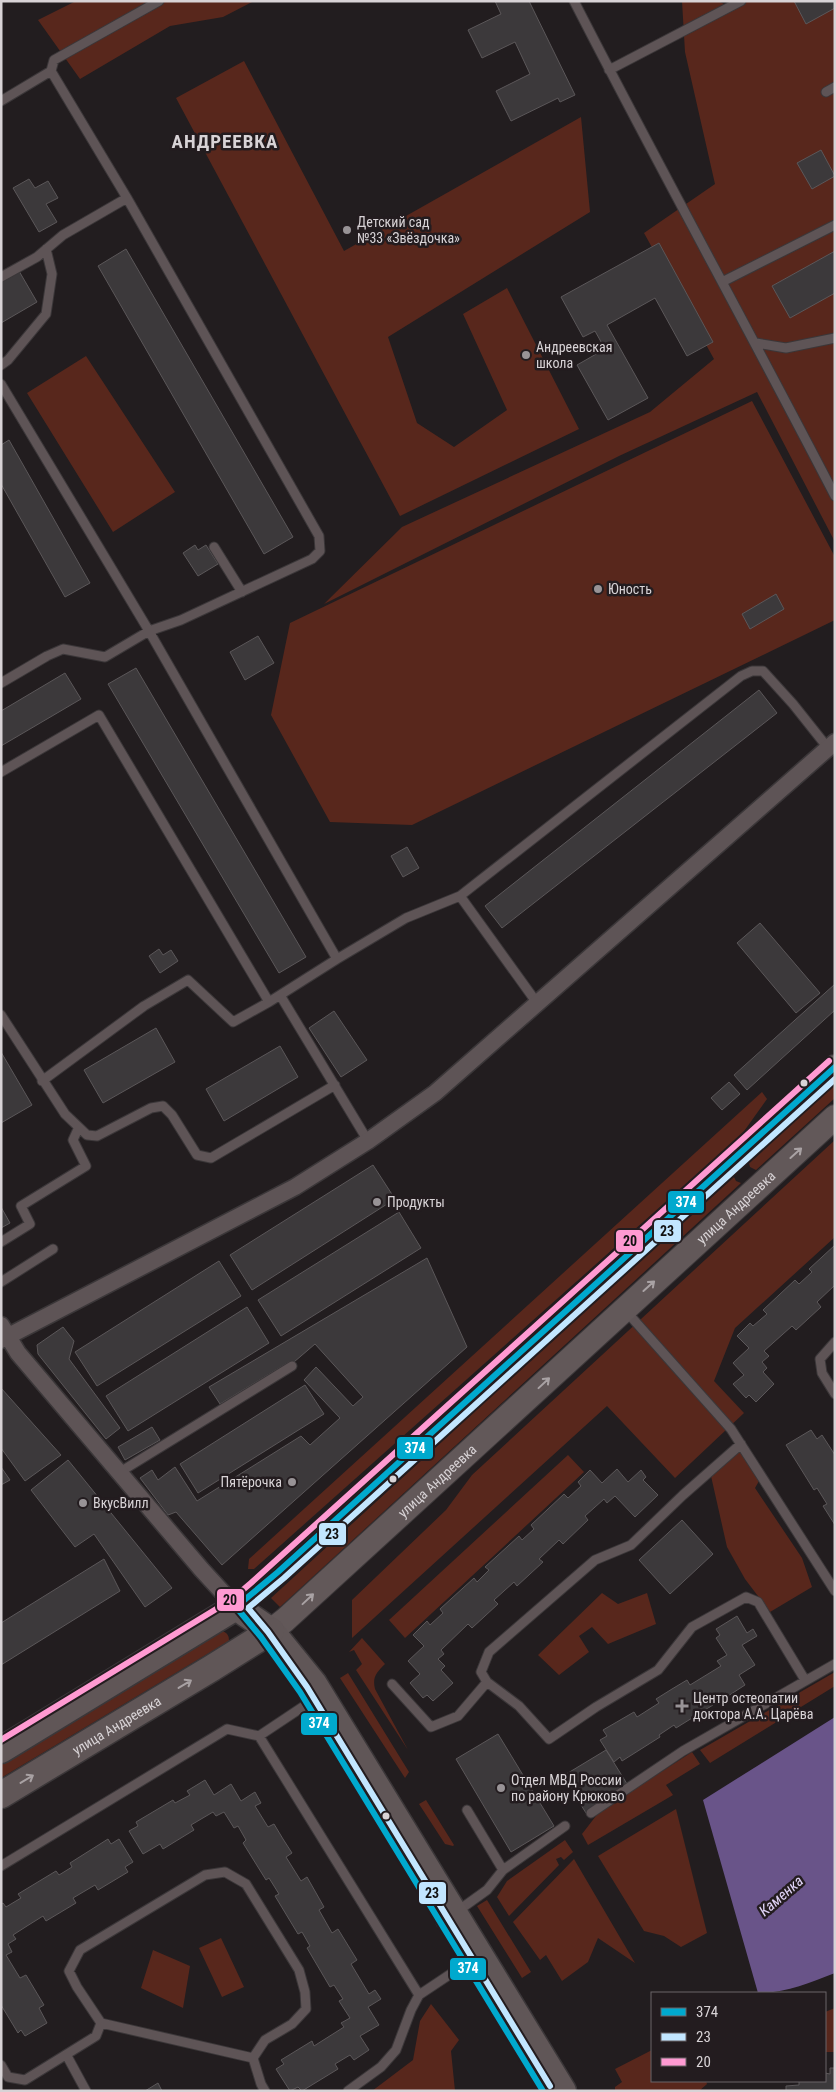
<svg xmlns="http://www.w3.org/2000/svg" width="836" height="2092" viewBox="0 0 836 2092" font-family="'Roboto Condensed',sans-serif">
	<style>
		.green { fill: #58271c }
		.water { fill: #695489 }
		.building { fill: #3c393b; stroke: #5b5759 }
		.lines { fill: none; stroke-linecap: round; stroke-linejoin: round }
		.lane-casing { stroke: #3b3739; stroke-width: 11 }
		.street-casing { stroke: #3b3739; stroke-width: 19 }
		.secondary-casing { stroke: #3b3739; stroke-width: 26 }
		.primary-casing { stroke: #3b3739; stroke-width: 29 }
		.lane { stroke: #5e5456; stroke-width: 9 }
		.street { stroke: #5e5456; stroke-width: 16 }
		.secondary { stroke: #625859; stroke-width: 24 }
		.primary { stroke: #605657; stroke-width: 26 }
		.bus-1-casing { stroke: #231c1f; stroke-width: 10 }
		.bus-2-casing { stroke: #231c1f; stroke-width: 10 }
		.bus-3-casing { stroke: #231c1f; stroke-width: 10 }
		.bus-1 { stroke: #00a9ce; stroke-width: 6 }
		.bus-2 { stroke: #c2e6ff; stroke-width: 6 }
		.bus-3 { stroke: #ff9ad2; stroke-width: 6 }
		.oneway { stroke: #a9a2a4 }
		.oneway2 { stroke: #a8a1a3 }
		.poi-dot { fill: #989396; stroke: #231c1f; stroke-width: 2 }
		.bus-dot { fill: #d8d3d6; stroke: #231c1f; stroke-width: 2 }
		.labels { text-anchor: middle; stroke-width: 5; stroke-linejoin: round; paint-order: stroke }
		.poi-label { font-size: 14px; fill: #d8d3d6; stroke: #231c1f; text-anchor: start }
		.street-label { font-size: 14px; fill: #d8d3d6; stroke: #231c1f }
		.water-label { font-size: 15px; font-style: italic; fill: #e0d4f7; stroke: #231c1f }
		.district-label { font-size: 19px; font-weight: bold; letter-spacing: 1px; fill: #d8d3d6; stroke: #231c1f }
		.line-badge { stroke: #231c1f; stroke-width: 2 }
		.badge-label { font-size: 14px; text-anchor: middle; font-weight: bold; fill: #fff }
		.pale-badge-label { font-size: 14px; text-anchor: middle; font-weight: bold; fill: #111 }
	</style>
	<rect width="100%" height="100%" fill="#221d1f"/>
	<path class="green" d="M76 1H254L223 17 170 26 80 79 38 20Z
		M682 1H717L727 5 731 1H835V542L757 392 619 456 324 604 402 527 650 412 714 359 644 233 715 184 685 52Z
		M244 61 344 251 581 117 590 212 388 337 417 423 454 447 507 410 463 314 507 288 579 429 400 516 176 98Z
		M86 356 175 492 113 532 27 393Z
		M752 401 835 557V620L412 825 330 822 271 715 290 623Z
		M835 1084V1098L756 1170 750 1167 749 1163Z
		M762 1092 767 1099 742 1134 254 1569H248L249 1559Z
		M835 1140V1237L735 1328 714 1381 744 1413 675 1478 607 1406 352 1638V1600L446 1510 472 1475Z
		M733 1175 736 1181 741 1183 280 1607 271 1598Z
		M740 1451 759 1481 755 1488 802 1558 812 1587 770 1612 745 1579 727 1547 711 1476Z
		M568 1455 584 1472 405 1638 389 1620Z
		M602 1593 618 1604 647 1593 656 1624 608 1644 592 1627 579 1636 589 1652 559 1675 538 1655Z
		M222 1631C228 1633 229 1636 229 1641L1 1778V1765Z
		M362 1638 385 1664C377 1672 372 1677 375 1689L408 1750 356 1670 362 1664 354 1650 349 1652Z
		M835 1672V1686L710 1763 700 1750Z
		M348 1673 409 1772 405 1778 340 1678Z
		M692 1752 700 1764 666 1785 673 1795 588 1845 582 1834 599 1812Z
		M426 1800 454 1845 453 1846 445 1844 419 1804Z
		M676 1809 707 1933 681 1947 664 1936 644 1931 598 1856Z
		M565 1840 573 1852 564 1860 561 1857 556 1859 559 1865 509 1916 497 1897 507 1881Z
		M574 1859 635 1963 598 1938 588 1962 562 1981 546 1955 540 1960 513 1922Z
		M487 1900 531 1972 522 1978 477 1906Z
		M221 1938 244 1987 222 1997 199 1948Z
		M153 1950 190 1966 183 2008 141 1988Z
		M431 2004 459 2040 451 2051 455 2091H372L413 2060 420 2021Z
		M835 2008V2052H825V2012Z
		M652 2050V2081H706L707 2084 699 2091H615V2087L622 2082 615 2069Z"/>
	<path class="water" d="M835 1717V1973C809 1983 786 1993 758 1993L703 1800Z"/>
	<path class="building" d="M495 1H529L575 95 560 102 558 98 511 121 496 91 530 74 515 42 482 58 468 30 501 14Z
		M794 1H835V8L806 24Z
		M821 150 835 176 812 189 797 163Z
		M29 179 35 188 48 181 58 198 46 204 57 222 39 232 13 188Z
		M659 243 713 342 687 356 655 298 607 325 648 398 608 420 577 365 605 349 595 331 583 337 561 297Z
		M126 249 293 537 264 554 98 266Z
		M835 251V293L790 318 772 286Z
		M19 271 37 302 1 323V282Z
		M9 440 90 583 65 597 1 484V445Z
		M195 545 198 550 206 545 218 564 198 576 183 553Z
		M776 594 784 609 750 629 742 614Z
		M258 636 274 663 245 680 230 652Z
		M136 668 306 957 279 973 108 684Z
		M65 673 81 699 1 746V711Z
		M759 690 777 713 502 928 485 906Z
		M407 847 419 868 403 877 391 856Z
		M760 923 820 993 796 1013 737 943Z
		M159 949 163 955 171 950 178 961 160 973 149 956Z
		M835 984V1010L747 1090 734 1075Z
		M334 1011 367 1060 341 1077 309 1028Z
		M156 1028 175 1062 103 1103 84 1070Z
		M280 1046 298 1077 224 1121 206 1089Z
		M1 1052 32 1105 1 1123Z
		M729 1082 740 1094 722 1110 711 1098Z
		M373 1165 395 1199 252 1290 230 1255Z
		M1 1207 10 1223 1 1228Z
		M399 1212 421 1248 281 1336 258 1300Z
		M835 1245V1285L817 1302 821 1307 796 1330 792 1326 764 1351 769 1356 762 1362 767 1368 763 1372 774 1384 756 1402 749 1395 746 1398 733 1384 744 1375 733 1363 749 1348 737 1336 750 1323 753 1326 767 1314 763 1310 795 1280 799 1284 812 1272 809 1269Z
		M427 1258 467 1347 222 1565 176 1512 168 1515 140 1478 152 1470 158 1480 175 1467 197 1501 301 1436 310 1445 340 1418 304 1380 316 1367 353 1406 363 1397 315 1344 294 1362H289L220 1404 209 1387Z
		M219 1261 241 1296 97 1386 75 1352Z
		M247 1307 269 1343 128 1431 106 1396Z
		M63 1327 74 1341 69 1359 120 1428 106 1439 38 1354 37 1345Z
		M305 1385 324 1414 198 1493 180 1464Z
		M1 1388 61 1455 25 1481 1 1448Z
		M152 1427 160 1440 125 1460 118 1447Z
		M811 1430 817 1439 822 1435 835 1455V1525L823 1506 827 1504 817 1488 814 1490 786 1445Z
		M68 1460 172 1588 145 1607 94 1534 75 1547 31 1490Z
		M1 1467 10 1480 1 1485Z
		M617 1469 628 1482 641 1470 646 1477 643 1480 658 1495 635 1517 615 1496 607 1503 604 1499 585 1516 588 1520 563 1544 559 1540 539 1559 543 1562 517 1586 514 1582 494 1600 498 1604 472 1628 468 1624 441 1650 444 1654 438 1659 445 1666 441 1670 453 1683 433 1701 427 1695 423 1698 410 1683 420 1674 408 1661 424 1646 413 1635 427 1621 430 1625 443 1613 440 1609 474 1578 477 1582 489 1570 485 1567 519 1536 522 1540 534 1529 531 1525 564 1494 568 1498 581 1486 578 1482 590 1470 602 1483Z
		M682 1520 713 1554 670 1594 639 1560Z
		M104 1559 120 1591 1 1665V1623Z
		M737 1616 747 1633 753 1629 757 1636 742 1645 755 1665 739 1675 745 1685 728 1696 727 1693 711 1702 713 1705 676 1728 674 1725 659 1735 660 1737 622 1761 620 1757 614 1762 600 1740 607 1736 603 1730 634 1712 637 1717 659 1703 656 1699 672 1689 687 1680 690 1685 721 1666 717 1661 727 1655 716 1638 720 1635 716 1629Z
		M498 1734 554 1826 511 1852 456 1759Z
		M606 1750 629 1787 586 1813 563 1776Z
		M205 1780 214 1795 231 1784 241 1801 255 1792 261 1803 255 1806 268 1827 274 1824 283 1839 292 1853 286 1857 301 1881 307 1877 324 1907 319 1910 332 1933 338 1929 357 1960 351 1964 369 1994 375 1990 381 1999 368 2007 379 2025 360 2036 369 2050 354 2060 350 2055 335 2064 338 2069 302 2091 298 2087 290 2091 276 2069 284 2064 281 2060 312 2041 314 2046 344 2027 341 2023 350 2018 339 2001 343 1999 334 1985 330 1987 307 1948 310 1946 302 1932 298 1934 275 1896 279 1894 269 1878 266 1880 243 1843 246 1840 238 1826 234 1828 224 1812 216 1816 213 1812 191 1825 194 1830 163 1849 160 1844 143 1854 129 1831 138 1826 136 1822 173 1800 175 1803 190 1795 187 1791Z
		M108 1839 111 1844 119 1839 133 1862 125 1867 128 1872 98 1890 95 1885 73 1898 76 1903 46 1921 43 1916 27 1926 13 1935 16 1939 8 1944 12 1952 6 1955 20 1978 26 1975 44 2005 39 2008 47 2023 25 2036 21 2030 18 2033 1 2005V1904L3 1903 6 1907 21 1898 18 1894 56 1871 59 1875 72 1867 70 1863Z
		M830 2068H835V2091H786V2086L799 2085V2081H825V2073L830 2074Z
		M158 2083 162 2091H145Z"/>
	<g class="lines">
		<defs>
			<path id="lane" d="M574 1C659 167 749 330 835 496
				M609 70 741 1
				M826 92 835 87
				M1 101 51 71
				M1 277 37 257 63 235 127 198
				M722 282 835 225
				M756 343 786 348 835 338
				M1 365 8 360 46 314 52 274 46 249
				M1 384 149 631 337 959 269 1002 233 1022 188 980 144 1006 42 1081
				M214 547 242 592
				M1 683 47 656 63 649 105 657 149 631 181 620 312 559 320 551 319 536 127 198 51 71 54 60 159 1
				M1 772 99 715 269 1002
				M460 896 537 1003
				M337 959 406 918 460 896 741 676 752 671H763L793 704 828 748
				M280 995 368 1141
				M1 1015 65 1114 87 1135 97 1136 151 1108 163 1106 172 1115 197 1155 211 1158 335 1085
				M1 1242 30 1224 21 1206 86 1166 73 1140 78 1129
				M1 1282 53 1249
				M625 1310 731 1429 835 1591
				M835 1342 820 1359 822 1373 835 1394
				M741 1444 683 1495 631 1545 595 1560 489 1652 481 1672 487 1682 519 1706 549 1739 596 1707 658 1670 692 1627 746 1597 758 1602 805 1680
				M120 1472 292 1366
				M392 1684 431 1727 458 1716 487 1682
				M307 1704 259 1736 419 1995
				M467 1810 503 1870
				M591 1813 683 1751 835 1664
				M1 1866 227 1729 259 1736
				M441 1923 487 1890 503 1870 565 1826
				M101 2023 253 2058
				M67 2056 86 2091
				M1 2065 8 2077 25 2080 96 2036 101 2023 77 1987 69 1971 80 1950 205 1875 225 1872 246 1884 299 1970 305 1992 306 2009 292 2024 265 2040 253 2058 261 2084 265 2091
				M348 2091 381 2067 396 2050 411 2010 419 1995 479 1955"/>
			<path id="street" d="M1 1325 18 1353 202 1570 236 1607
				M1 1340 295 1187 368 1141 435 1093 835 742"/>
			<g id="secondary">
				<path d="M236 1607 278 1572 835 1067"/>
				<path id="s1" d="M271 1631 285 1620 835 1117"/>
			</g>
			<g id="primary">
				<path d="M236 1607 271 1631 314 1684 563 2091"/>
				<path d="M1 1750 236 1607"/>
				<path id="s2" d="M1 1795 212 1668 271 1631"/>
			</g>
		</defs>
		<use href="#lane" class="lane-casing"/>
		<use href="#street" class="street-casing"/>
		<use href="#secondary" class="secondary-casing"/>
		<use href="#primary" class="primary-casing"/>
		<use href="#lane" class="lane"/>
		<use href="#street" class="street"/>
		<use href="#secondary" class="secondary"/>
		<use href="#primary" class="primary"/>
		<defs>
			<path id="bus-1" d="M236 1607 278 1572 835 1067
				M236 1607 261 1637 300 1692 543 2091"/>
			<path id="bus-2" d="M550 2086 307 1687 268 1632 248 1608 284 1578 835 1079"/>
			<path id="bus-3" d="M1 1740 231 1600 251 1583 829 1061"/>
		</defs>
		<use href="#bus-1" class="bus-1-casing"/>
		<use href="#bus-2" class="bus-2-casing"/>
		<use href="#bus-3" class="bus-3-casing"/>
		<use href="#bus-1" class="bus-1"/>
		<use href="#bus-2" class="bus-2"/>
		<use href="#bus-3" class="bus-3"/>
	</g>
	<defs><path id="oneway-shaft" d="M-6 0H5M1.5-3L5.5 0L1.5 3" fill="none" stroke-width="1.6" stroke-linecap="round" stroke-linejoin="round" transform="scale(1.25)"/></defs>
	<g class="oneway">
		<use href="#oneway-shaft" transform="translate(796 1153) rotate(-42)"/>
		<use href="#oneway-shaft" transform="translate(649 1286) rotate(-42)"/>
		<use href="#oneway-shaft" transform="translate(544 1383) rotate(-43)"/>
		<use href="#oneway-shaft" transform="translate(308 1599) rotate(-43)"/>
	</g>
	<g class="oneway2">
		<use href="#oneway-shaft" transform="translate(185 1684) rotate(-31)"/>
		<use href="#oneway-shaft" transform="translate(27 1779) rotate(-31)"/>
	</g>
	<g class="poi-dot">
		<circle cx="347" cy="230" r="5"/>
		<circle cx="526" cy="355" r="5"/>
		<circle cx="598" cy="589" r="5"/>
		<circle cx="377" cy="1202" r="5"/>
		<circle cx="292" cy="1482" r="5"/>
		<circle cx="83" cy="1503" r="5"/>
		<path d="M679.5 1698.5h5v5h5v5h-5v5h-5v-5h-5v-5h5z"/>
		<circle cx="501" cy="1788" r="5"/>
	</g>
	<g class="bus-dot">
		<circle cx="804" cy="1083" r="4.5"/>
		<circle cx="393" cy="1479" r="4.5"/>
		<circle cx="386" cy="1816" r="4.5"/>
	</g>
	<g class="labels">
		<g class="poi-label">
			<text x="357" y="227">Детский сад<tspan x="357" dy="16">№33 «Звёздочка»</tspan></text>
			<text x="536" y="352">Андреевская<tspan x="536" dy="16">школа</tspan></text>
			<text x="608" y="594">Юность</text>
			<text x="387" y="1207">Продукты</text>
			<text x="282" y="1487" text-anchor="end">Пятёрочка</text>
			<text x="93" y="1508">ВкусВилл</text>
			<text x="693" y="1703">Центр остеопатии<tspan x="693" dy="16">доктора А.А. Царёва</tspan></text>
			<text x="511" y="1785">Отдел МВД России<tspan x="511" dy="16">по району Крюково</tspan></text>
		</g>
		<g class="street-label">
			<text dy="5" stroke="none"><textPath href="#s1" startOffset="629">улица Андреевка</textPath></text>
			<text dy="5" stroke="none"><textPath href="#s1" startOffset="224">улица Андреевка</textPath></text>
			<text dy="5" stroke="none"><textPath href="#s2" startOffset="135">улица Андреевка</textPath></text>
		</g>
		<g class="water-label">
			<text transform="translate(781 1896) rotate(-41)" y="5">Каменка</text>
		</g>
		<g class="district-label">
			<text x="225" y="148">АНДРЕЕВКА</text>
		</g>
	</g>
	<g class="line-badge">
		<rect x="667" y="1190" width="38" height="24" rx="5" fill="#00a9ce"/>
		<rect x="653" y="1219" width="29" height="24" rx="5" fill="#c2e6ff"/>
		<rect x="615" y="1229" width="29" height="24" rx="5" fill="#ff9ad2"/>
		<rect x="396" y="1436" width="38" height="24" rx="5" fill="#00a9ce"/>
		<rect x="318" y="1522" width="29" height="24" rx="5" fill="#c2e6ff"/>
		<rect x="216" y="1588" width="29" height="24" rx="5" fill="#ff9ad2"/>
		<rect x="300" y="1712" width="38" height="24" rx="5" fill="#00a9ce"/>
		<rect x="418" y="1881" width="29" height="24" rx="5" fill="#c2e6ff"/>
		<rect x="449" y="1957" width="38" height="24" rx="5" fill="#00a9ce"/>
	</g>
	<g class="badge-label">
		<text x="686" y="1207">374</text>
		<text x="415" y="1453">374</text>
		<text x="319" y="1728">374</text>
		<text x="468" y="1973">374</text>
	</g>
	<g class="pale-badge-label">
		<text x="667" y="1236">23</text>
		<text x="630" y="1246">20</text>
		<text x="332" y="1539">23</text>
		<text x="230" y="1605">20</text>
		<text x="432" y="1898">23</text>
	</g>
	<rect width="836" height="2092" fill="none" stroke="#d8d3d6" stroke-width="5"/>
	<rect x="651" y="1992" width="175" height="90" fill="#231c1f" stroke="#6b6568"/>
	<rect x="661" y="2008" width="25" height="8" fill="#00a9ce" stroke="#6b6568"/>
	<text x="696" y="2017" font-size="15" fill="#d8d3d6">374</text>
	<rect x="661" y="2033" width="25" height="8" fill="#c2e6ff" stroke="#6b6568"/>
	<text x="696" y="2042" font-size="15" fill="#d8d3d6">23</text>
	<rect x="661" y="2058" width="25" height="8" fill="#ff9ad2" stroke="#6b6568"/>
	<text x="696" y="2067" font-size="15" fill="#d8d3d6">20</text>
</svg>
